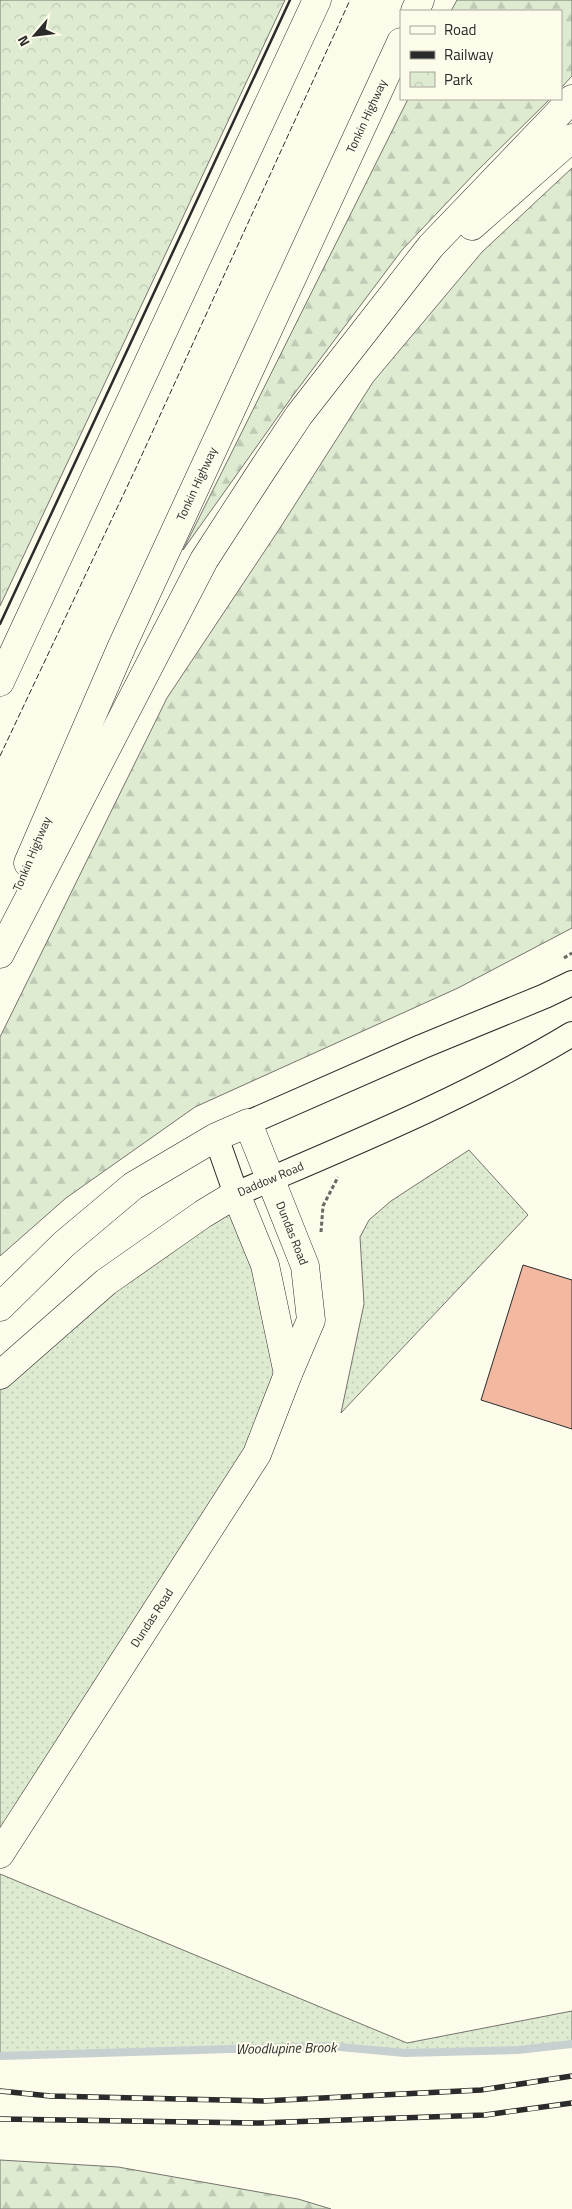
<svg xmlns="http://www.w3.org/2000/svg" width="572" height="2209" viewBox="0 0 572 2209" font-family="'Titillium Web',sans-serif">
	<style>
		.grass { fill: url(#grass-dots); stroke: #74746e }
		.forest { fill: url(#forest-firs); stroke: #74746e }
		.park { fill: url(#park-crowns); stroke: #74746e }
		.lines { fill: none; stroke-linecap: round; stroke-linejoin: round }
		.stream { stroke: #c7d0d0; stroke-width: 8 }
		.building { fill: #f2b8a0; stroke: #2b2b2b }
		.street-casing { stroke: #2b2b2b; stroke-width: 26 }
		.secondary-casing { stroke: #2b2b2b; stroke-width: 29 }
		.highway-casing { stroke: #2b2b2b; stroke-width: 29 }
		.path { stroke: #6a6964; stroke-width: 3; stroke-dasharray: 4 2.5; stroke-linecap: butt }
		.street { stroke: #fdfbea; stroke-width: 24 }
		.secondary { stroke: #fdfbea; stroke-width: 28 }
		.highway { stroke: #fdfbea; stroke-width: 28 }
		.rail-casing { stroke: #2b2b2b; stroke-width: 5.5 }
		.rail { stroke: #fdfbea; stroke-width: 4; stroke-dasharray: 11; stroke-linecap: butt }
		.fence { stroke: #2b2b2b; stroke-width: 1; stroke-dasharray: 6 2.5; stroke-linecap: butt }
		.wall { stroke: #2b2b2b; stroke-width: 2.5 }
		.labels { text-anchor: middle; stroke-width: 4; stroke-linejoin: round; paint-order: stroke }
		.street-label { font-size: 12px; fill: #2b2b2b; stroke: #fdfbea }
		.water-label { font-size: 14px; font-style: italic; fill: #2b2b2b; stroke: #fdfbea }
	</style>
	<defs>
		<pattern id="grass-dots" width="8" height="8" patternUnits="userSpaceOnUse" patternTransform="scale(1.25)"><rect width="8" height="8" fill="#deebd1"/><path d="M2 2h.1M6 6h.1" fill="none" stroke="#bfcab4" stroke-width="1.8" stroke-linecap="round"/></pattern>
		<pattern id="forest-firs" width="22" height="20" patternUnits="userSpaceOnUse" patternTransform="scale(1.25)"><rect width="22" height="20" fill="#deebd1"/><path d="M5 1l3.5 6h-7zM16 11l3.5 6h-7z" fill="#bfcab4"/></pattern>
		<pattern id="park-crowns" width="20" height="18" patternUnits="userSpaceOnUse" patternTransform="scale(1.25)"><rect width="20" height="18" fill="#deebd1"/><path d="M2 6a3 3 0 1 1 6 0M12 15a3 3 0 1 1 6 0" fill="none" stroke="#bfcab4"/></pattern>
	</defs>
	<rect width="100%" height="100%" fill="#fdfbea"/>
	<path class="grass" d="M469 1150 528 1215 341 1413 364 1304 360 1237 369 1220 391 1201Z
		M236 1194 288 1374 257 1454 0 1854V1375Z
		M0 1874 407 2043 572 2011V2044L518 2050 405 2053 329 2046 0 2056Z"/>
	<path class="forest" d="M457 0H572V76L561 88V11H451Z
		M408 99H550L476 172 402 250 294 394 183 550Z
		M572 168V928L458 988 195 1107 66 1198 0 1256V1037L167 698 280 528 373 382 482 252Z
		M0 2160 118 2167 298 2199 331 2209H0Z"/>
	<path class="park" d="M0 0H285L0 606Z"/>
	<g class="lines">
		<path class="stream" d="M0 2056 329 2046 405 2053 518 2050 572 2044"/>
	</g>
	<path class="building" d="M523 1265 572 1280V1429L481 1400Z"/>
	<g class="lines">
		<defs>
			<g id="street">
				<path d="M248 1123 421 1047 545 996 572 983"/>
				<path id="s1" d="M216 1137 236 1194C350 1145 466 1098 572 1034"/>
			</g>
			<g id="secondary">
				<path id="s2" d="M0 1307 64 1244 133 1186 216 1137 248 1123 305 1266 311 1320 288 1374 257 1454 0 1854"/>
				<path d="M0 1375 106 1282 203 1214 236 1194 265 1265 288 1374"/>
			</g>
			<g id="highway">
				<path d="M415 11 420 0"/>
				<path d="M472 226 572 138"/>
				<path d="M0 682 317 0"/>
				<path id="s3" d="M28 863 122 646 401 42"/>
				<path d="M0 954 204 560 261 472 299 415 431 246 572 99"/>
			</g>
		</defs>
		<use href="#street" class="street-casing"/>
		<use href="#secondary" class="secondary-casing"/>
		<use href="#highway" class="highway-casing"/>
		<path class="path" d="M564 958 572 953
			M321 1232 323 1206 338 1177"/>
		<use href="#street" class="street"/>
		<use href="#secondary" class="secondary"/>
		<use href="#highway" class="highway"/>
		<defs>
			<path id="rail" d="M0 2091 50 2096 263 2101 481 2090 572 2076
				M0 2119 259 2123 485 2115 572 2103"/>
		</defs>
		<use href="#rail" class="rail-casing"/>
		<use href="#rail" class="rail"/>
		<path class="fence" d="M0 756 135 470 350 0"/>
		<path class="wall" d="M0 624 290 0"/>
	</g>
	<g class="labels">
		<g class="street-label">
			<text dy="4" stroke="none"><textPath href="#s3" startOffset="820">Tonkin Highway</textPath></text>
			<text dy="4" stroke="none"><textPath href="#s3" startOffset="415">Tonkin Highway</textPath></text>
			<text transform="translate(32 854) rotate(-67)" y="4">Tonkin Highway</text>
			<text dy="4" stroke="none"><textPath href="#s1" startOffset="98">Daddow Road</textPath></text>
			<text dy="4" stroke="none"><textPath href="#s2" startOffset="430">Dundas Road</textPath></text>
			<text transform="translate(152 1618) rotate(-57)" y="4">Dundas Road</text>
		</g>
		<g class="water-label">
			<text transform="translate(286 2048) rotate(-1)" y="5">Woodlupine Brook</text>
		</g>
	</g>
	<rect x="400" y="10" width="162" height="90" fill="#fdfbea" stroke="#a9a89e"/>
	<rect x="410" y="26" width="25" height="8" fill="#fdfbea" stroke="#a9a89e"/>
	<text x="444" y="35" font-size="15" fill="#2b2b2b">Road</text>
	<rect x="410" y="51" width="25" height="8" fill="#2b2b2b" stroke="#a9a89e"/>
	<text x="444" y="60" font-size="15" fill="#2b2b2b">Railway</text>
	<rect x="410" y="72" width="25" height="15" fill="url(#park-crowns)" stroke="#a9a89e"/>
	<text x="444" y="85" font-size="15" fill="#2b2b2b">Park</text>
	<g transform="translate(35 35) rotate(242)" stroke="#fdfbea" stroke-width="4" paint-order="stroke">
	<path d="M0-4L9 19L0 12L-9 19Z" fill="#2b2b2b"/>
	<text y="-8" font-size="14" font-weight="bold" text-anchor="middle" fill="#2b2b2b">N</text>
	</g>
</svg>
